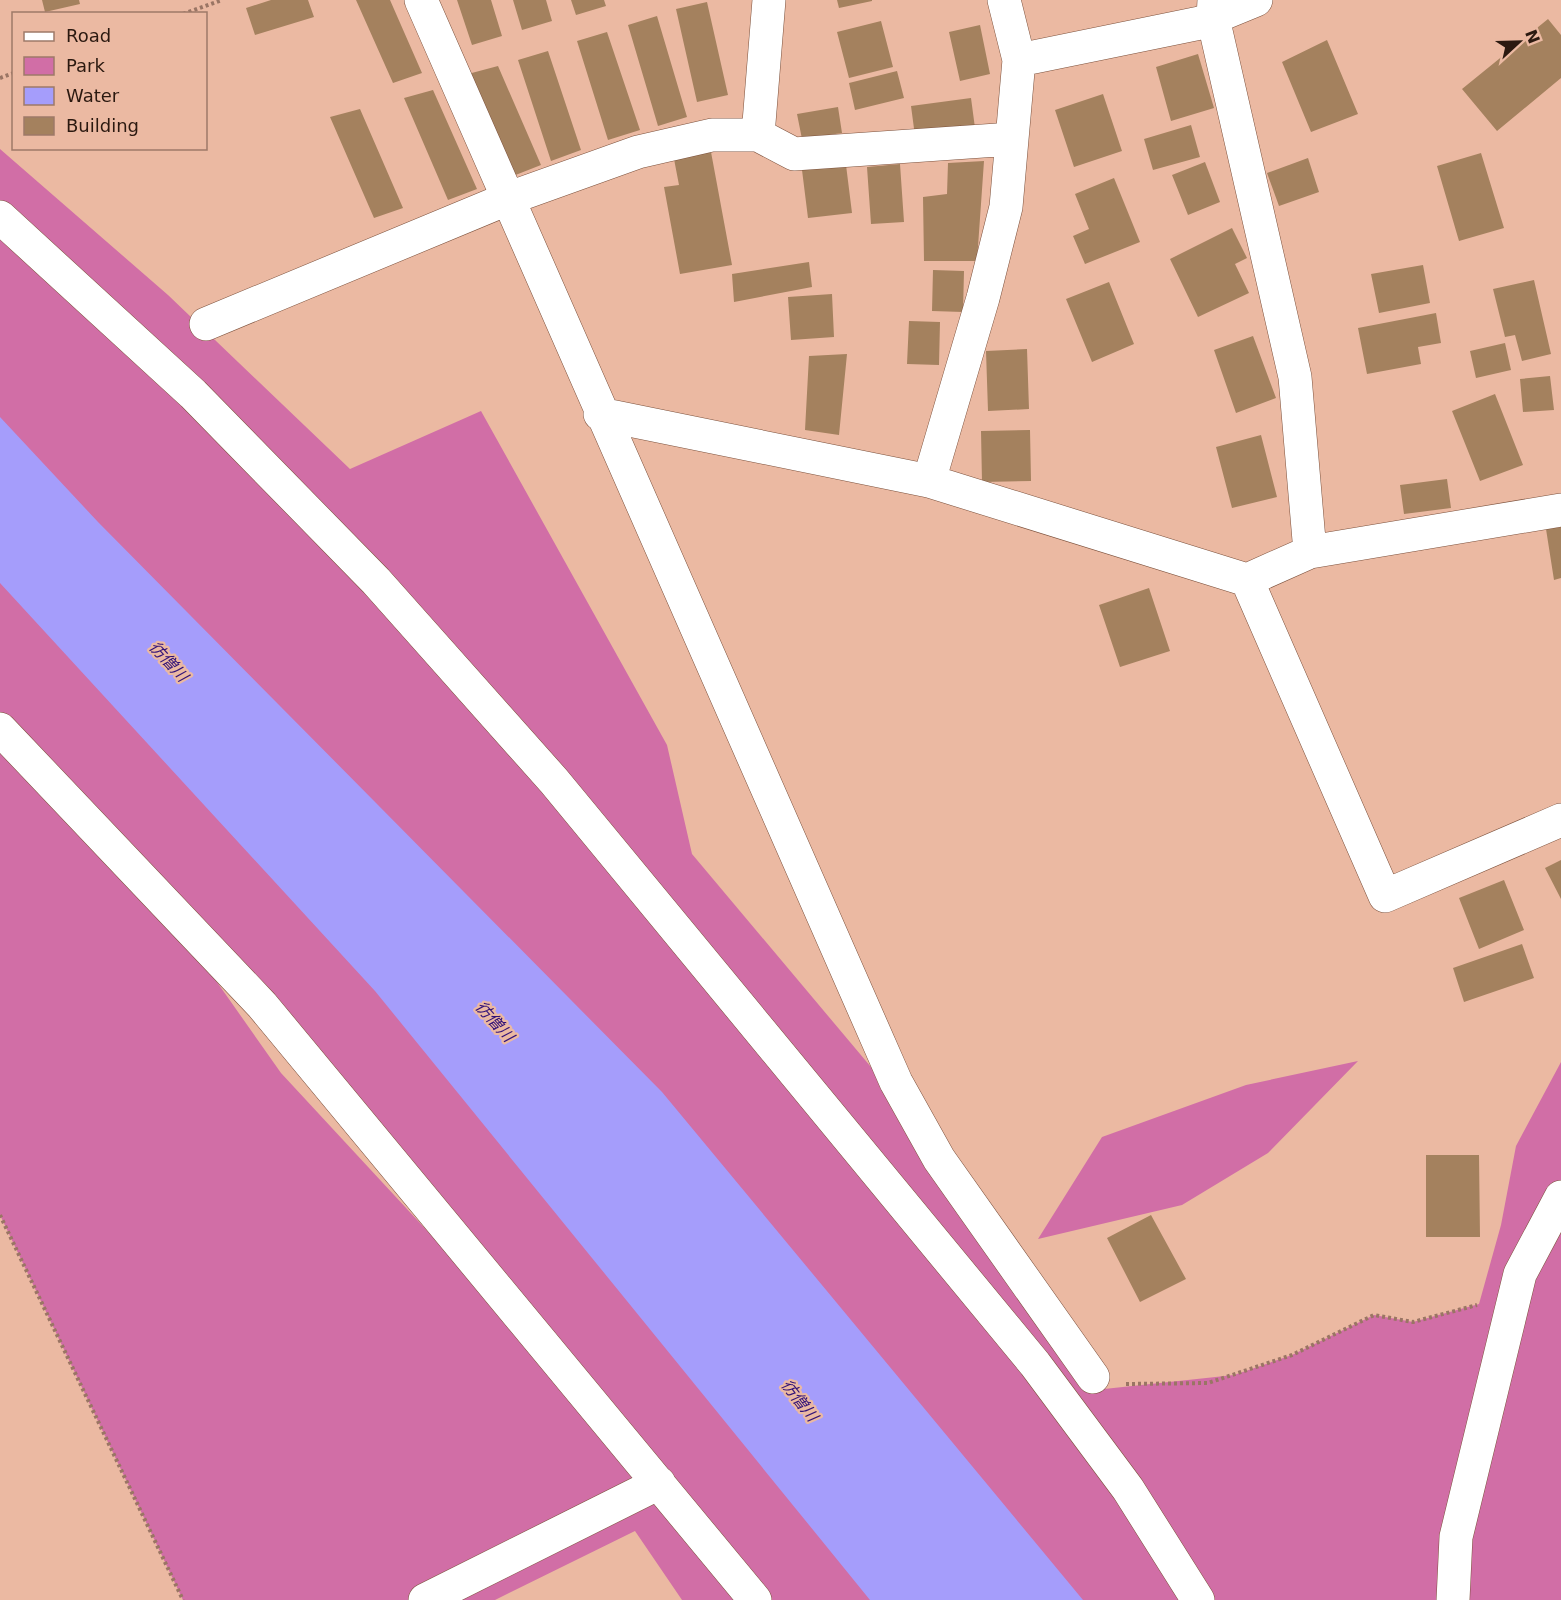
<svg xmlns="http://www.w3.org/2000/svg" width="1561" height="1600" viewBox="0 0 1561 1600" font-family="'DejaVu Sans','Noto Sans JP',sans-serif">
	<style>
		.green { fill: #d16ea6; fill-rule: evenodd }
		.water { fill: #a59dfb }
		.building { fill: #a4815e }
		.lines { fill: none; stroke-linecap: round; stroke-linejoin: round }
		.minor-casing { stroke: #7c513c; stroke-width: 34 }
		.path { stroke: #9a7564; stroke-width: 4; stroke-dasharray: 3 3; stroke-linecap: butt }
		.minor { stroke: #fff; stroke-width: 33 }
		.labels { text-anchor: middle; stroke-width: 4.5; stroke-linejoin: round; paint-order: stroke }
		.water-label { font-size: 16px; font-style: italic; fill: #301178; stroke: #ebb9a2 }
	</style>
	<rect width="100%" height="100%" fill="#ebb9a2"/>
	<path class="green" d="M0 149 168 295 350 469 481 411 667 745 692 854 876 1073 1095 1390 1234 1375 1292 1355 1374 1315 1413 1322 1479 1304 1501 1225 1516 1146 1561 1062V1600H682L635 1531 495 1600H183L0 1215ZM193 948 365 1130 432 1236 281 1073Z
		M1358 1061 1268 1153 1182 1205 1038 1239 1102 1137 1246 1085Z"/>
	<path class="water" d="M0 417 98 522 662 1092 1083 1600H870L375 991 0 583Z"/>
	<path class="building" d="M42 0H79L80 4 45 12Z
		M271 0H308L314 17 255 35 246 8Z
		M356 0H390L422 73 393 83Z
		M457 0H491L502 36 472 45Z
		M513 0H546L552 21 522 30Z
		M571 0H604L606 6 576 15Z
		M837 0H872V1L839 8Z
		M707 2 728 95 697 102 676 9Z
		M657 16 687 117 658 126 628 25Z
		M1548 19 1561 35V78L1497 131 1462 89Z
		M881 21 893 67 849 78 837 32Z
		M980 25 990 74 960 81 949 32Z
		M607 32 640 130 608 140 577 41Z
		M1327 40 1358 114 1311 132 1282 62Z
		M548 51 581 150 551 161 518 60Z
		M1198 54 1214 108 1171 121 1156 67Z
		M498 66 541 165 513 176 468 74Z
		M897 71 904 98 855 110 849 83Z
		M433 90 477 189 448 200 404 98Z
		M1103 94 1122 151 1074 167 1055 110Z
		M971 98 975 128 915 136 911 106Z
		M838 107 842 133 802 139 797 114Z
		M360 109 403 208 374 218 330 117Z
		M1191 125 1200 157 1153 170 1144 139Z
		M711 152 732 265 680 274 664 187 679 185 674 159Z
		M1481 153 1504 228 1459 241 1437 166Z
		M1308 158 1319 192 1279 206 1267 173Z
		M984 161 977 261H924L923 197 947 194 948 163Z
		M1205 162 1220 202 1188 215 1172 175Z
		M900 164 904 222 871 224 867 167Z
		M846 165 852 213 808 218 802 170Z
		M1114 178 1140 242 1085 264 1073 236 1089 229 1075 194Z
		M1232 228 1247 258 1235 264 1249 293 1198 317 1170 259Z
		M809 262 812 287 734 302 732 274Z
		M1423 265 1430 303 1379 313 1371 274Z
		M933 270 964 271 963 312 932 311Z
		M1534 280 1551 354 1522 361 1515 335 1505 337 1493 289Z
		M1109 282 1134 344 1092 362 1066 299Z
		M832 294 834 337 791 340 788 297Z
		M1436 313 1441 343 1418 347 1421 364 1367 374 1358 328Z
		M909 321 940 322 939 365 907 364Z
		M1253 336 1276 398 1236 413 1214 350Z
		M1505 343 1511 370 1476 378 1470 351Z
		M1027 349 1029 409 988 411 986 351Z
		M847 354 839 435 805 430 809 356Z
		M1550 376 1554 410 1523 412 1520 379Z
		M1495 394 1523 465 1480 481 1452 411Z
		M1030 430 1031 481 982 482 981 431Z
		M1261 435 1277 497 1232 508 1216 447Z
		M1447 479 1451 508 1404 514 1400 485Z
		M1561 527V578L1554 580 1546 529Z
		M1149 588 1170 651 1120 667 1099 605Z
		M1561 860V899L1545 868Z
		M1504 880 1524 930 1479 949 1459 898Z
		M1522 944 1534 978 1464 1002 1453 968Z
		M1426 1155H1479L1480 1237H1426Z
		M1151 1215 1186 1279 1140 1302 1107 1238Z"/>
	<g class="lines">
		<defs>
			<path id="minor" d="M421 0 896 1082 939 1159 1093 1377
				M1214 0 1213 18 1295 377 1310 552
				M1019 60 1200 23 1256 0
				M758 135 769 0
				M0 217 193 394 376 581 554 781 1035 1364 1128 1489 1198 1600
				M206 324 507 199 638 152 712 135H758L794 154 1012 139
				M600 414 929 481 1247 580 1385 896 1561 820
				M929 481 983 298 1006 207 1019 60 1004 0
				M1247 580 1310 552 1561 510
				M0 729 262 1005 755 1600
				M425 1600 659 1483
				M1453 1600 1456 1537 1520 1274 1561 1197"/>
		</defs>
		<use href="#minor" class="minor-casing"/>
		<path class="path" d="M183 14 222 0
			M0 78 14 73
			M0 1215 183 1600
			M1126 1384 1208 1383 1292 1355 1374 1315 1413 1322 1477 1305"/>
		<use href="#minor" class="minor"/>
	</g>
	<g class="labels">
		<g class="water-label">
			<text transform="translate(169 661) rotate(47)" y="6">彷僧川</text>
			<text transform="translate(495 1021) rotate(48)" y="6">彷僧川</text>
			<text transform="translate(800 1400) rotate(52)" y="6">彷僧川</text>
		</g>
	</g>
	<rect x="12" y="12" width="195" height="138" fill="#ebb9a2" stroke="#9e7968" stroke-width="1.5"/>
	<rect x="24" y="32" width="30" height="9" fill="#ffffff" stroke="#9e7968" stroke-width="1.5"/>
	<text x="66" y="42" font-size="18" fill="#2b1910">Road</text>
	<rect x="24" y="57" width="30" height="18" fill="#d16ea6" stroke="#9e7968" stroke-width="1.5"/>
	<text x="66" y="72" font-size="18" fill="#2b1910">Park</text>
	<rect x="24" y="87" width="30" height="18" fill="#a59dfb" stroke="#9e7968" stroke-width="1.5"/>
	<text x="66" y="102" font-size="18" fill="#2b1910">Water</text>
	<rect x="24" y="117" width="30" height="18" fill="#a4815e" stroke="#9e7968" stroke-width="1.5"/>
	<text x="66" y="132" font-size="18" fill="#2b1910">Building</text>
	<g transform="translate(1519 42) rotate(68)" stroke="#ebb9a2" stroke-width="4.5" paint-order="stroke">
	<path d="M0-4.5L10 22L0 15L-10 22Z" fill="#2b1910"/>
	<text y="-9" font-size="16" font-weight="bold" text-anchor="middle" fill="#2b1910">N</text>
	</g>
</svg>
